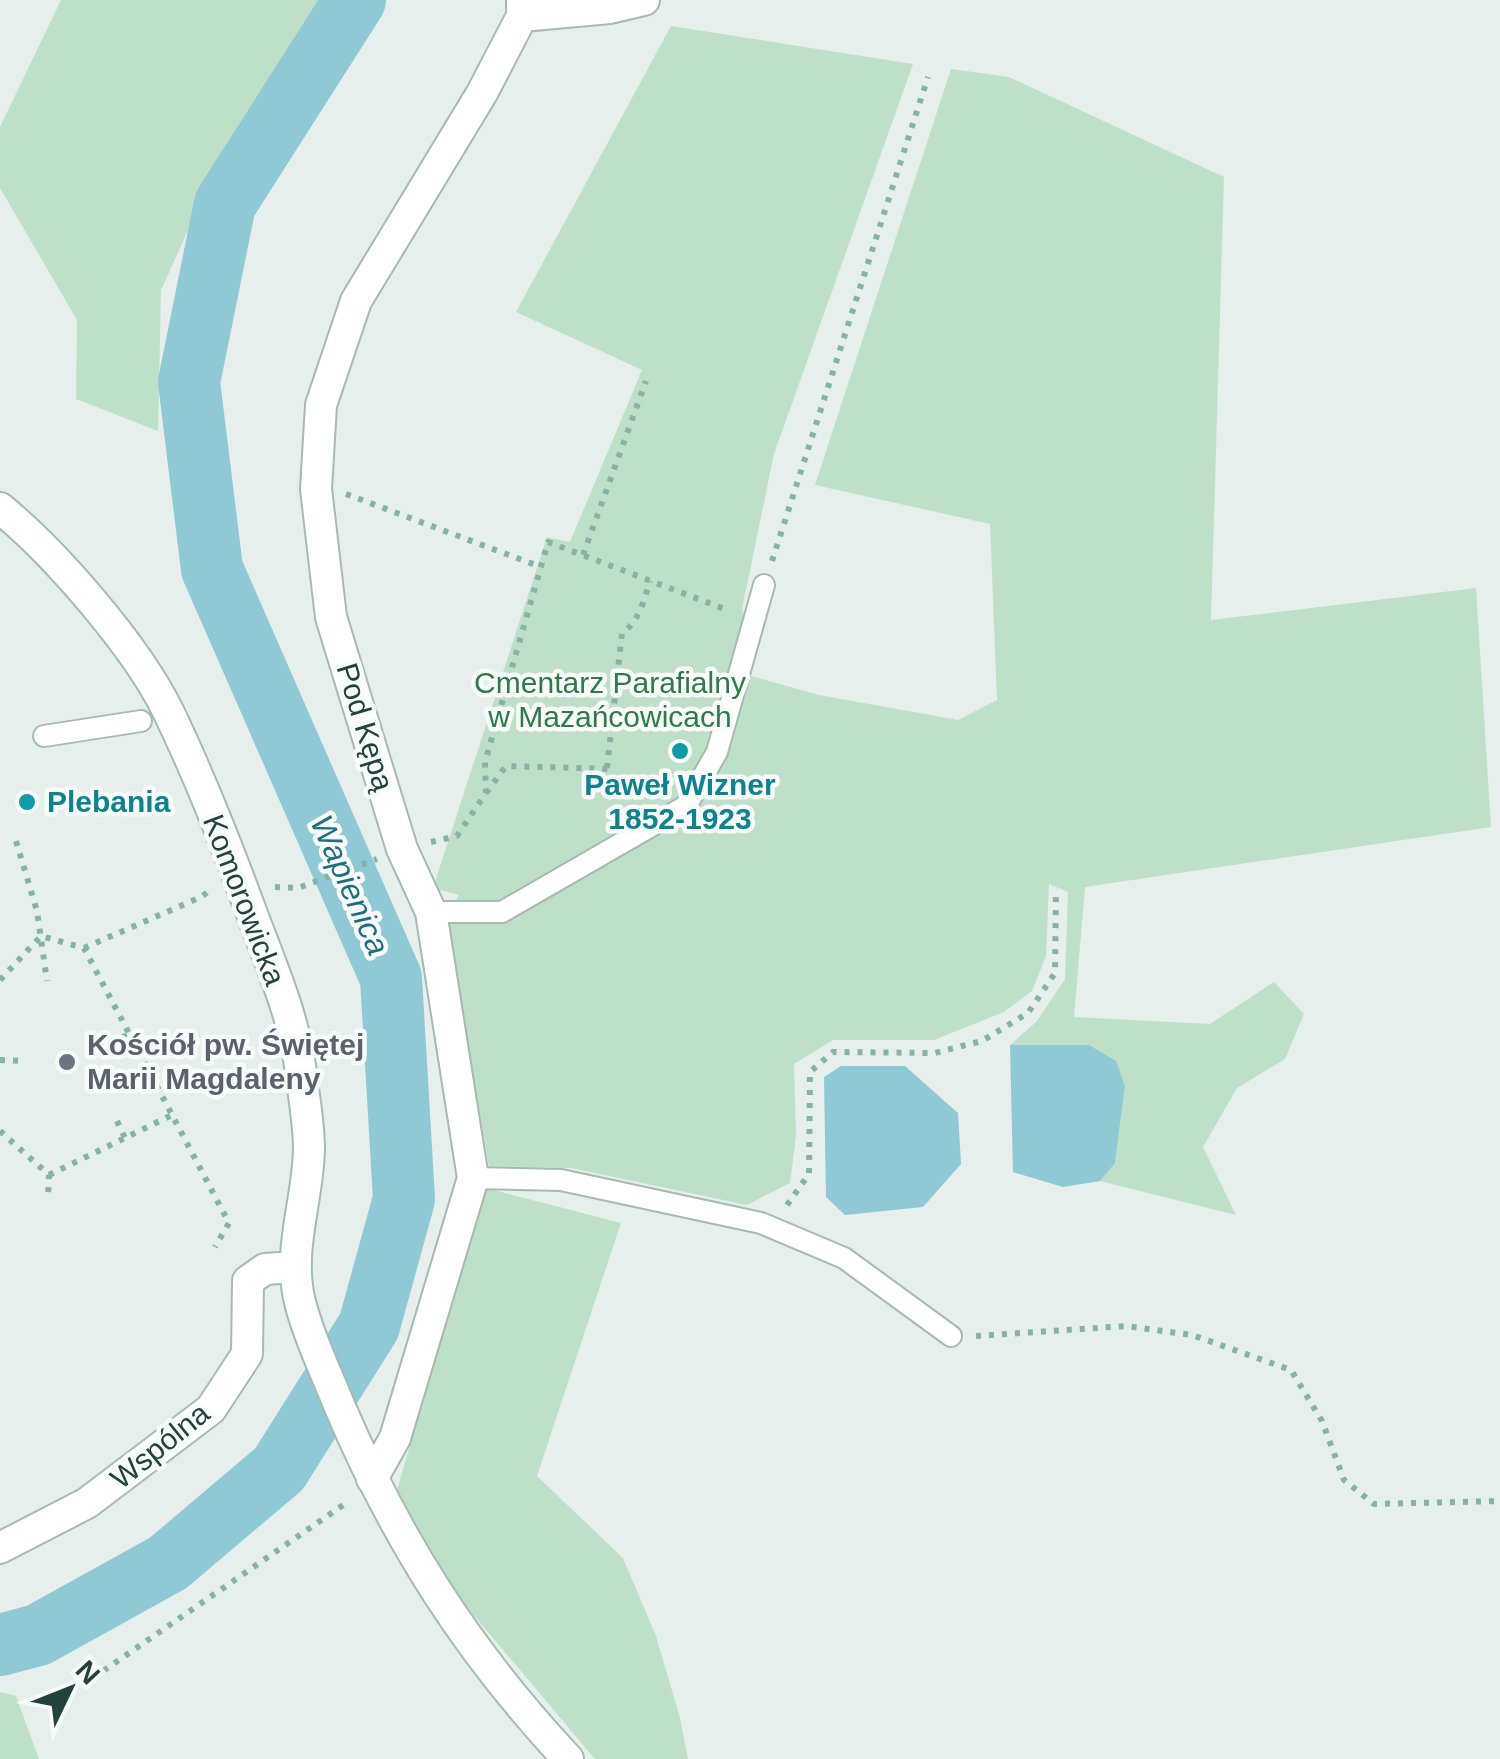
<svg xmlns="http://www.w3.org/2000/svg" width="1500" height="1759" viewBox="0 0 1500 1759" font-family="Helvetica,sans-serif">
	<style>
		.green { fill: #bfe0c8 }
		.water { fill: #8ec9d4 }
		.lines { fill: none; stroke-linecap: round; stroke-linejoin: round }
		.river { stroke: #8ec9d4; stroke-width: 62 }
		.lane-casing { stroke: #a8b8b2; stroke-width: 24 }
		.street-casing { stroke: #a8b8b2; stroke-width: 34 }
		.secondary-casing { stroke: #a4bbb3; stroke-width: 34 }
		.path { stroke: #86b3a5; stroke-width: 6; stroke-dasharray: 5 8; stroke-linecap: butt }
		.lane { stroke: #fff; stroke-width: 20 }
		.street { stroke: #fff; stroke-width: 30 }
		.secondary { stroke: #fff; stroke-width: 30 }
		.culture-dot { fill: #0f9aa8; stroke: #f7fbf9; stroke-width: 4 }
		.worship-dot { fill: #6b7280; stroke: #f7fbf9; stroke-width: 4 }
		.labels { text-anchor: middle; stroke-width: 9; stroke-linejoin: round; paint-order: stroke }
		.park-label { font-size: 30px; fill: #2d7a4b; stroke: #f7fbf9 }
		.street-label { font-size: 30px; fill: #24423a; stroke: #f7fbf9 }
		.culture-label { font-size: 30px; font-weight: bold; fill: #0d838f; stroke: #f7fbf9 }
		.worship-label { font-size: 30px; font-weight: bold; fill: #5b616d; stroke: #f7fbf9; text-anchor: start }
		.water-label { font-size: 32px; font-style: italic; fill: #1c6f80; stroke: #f7fbf9 }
	</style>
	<rect width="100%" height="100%" fill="#e6efeb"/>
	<path class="green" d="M61 0H334L215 171 161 290 158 431 76 399 77 320 0 188V127Z
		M671 26 913 64 774 454 742 609 747 625 734 671 819 695 958 720 997 700 990 524 815 485 951 69 1009 77 1224 177 1211 620 1476 588 1491 827 1085 887 1074 1017 1210 1024 1274 982 1304 1014 1285 1059 1237 1088 1203 1147 1236 1215 1100 1181 1115 1163 1125 1086 1089 1045H1010L1037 1021 1065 979 1068 892 1049 884 1046 956 1032 991 1004 1012 934 1040H833L794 1064 796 1136 790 1183 747 1205 571 1168 489 1166 446 917 459 895 433 888 547 537 570 542 642 370 516 312Z
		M486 1188 621 1223 537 1476 623 1558 656 1636 680 1718 688 1759H595L444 1580 397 1490Z
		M0 1692 16 1696 39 1759H0Z"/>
	<path class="water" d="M1010 1045H1089L1116 1061 1125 1086 1115 1163 1100 1181 1063 1187 1013 1172Z
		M841 1066H905L958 1113 961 1164 923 1207 845 1215 826 1197 824 1077Z"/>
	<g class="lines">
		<path class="river" d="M0 1645 38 1635 168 1563 279 1469 369 1326 404 1199 391 978 212 569 189 382 225 204 355 0"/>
		<defs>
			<path id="lane" d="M44 736 141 721
				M431 912H502L686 806 717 752 764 585
				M473 1178 561 1180 761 1223 844 1258 951 1336"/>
			<path id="street" d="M522 16 610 8 644 0
				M372 1479 395 1438 473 1178 431 912 402 849 331 617 316 489 321 405 356 301 482 93 522 16V0
				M0 1548 87 1503 211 1409 247 1354 248 1281 265 1269 294 1267"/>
			<path id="secondary" d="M0 508C56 554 136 646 168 711 200 777 227 846 252 914 271 965 295 1019 301 1073 304 1098 309 1124 309 1149 308 1202 286 1253 301 1306 310 1340 326 1372 339 1405 397 1541 467 1651 568 1759"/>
		</defs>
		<use href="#lane" class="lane-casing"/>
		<use href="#street" class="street-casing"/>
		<use href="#secondary" class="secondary-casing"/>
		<path class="path" d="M346 494 541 567
			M583 555 646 381
			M772 561 928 77
			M607 768 622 633C639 622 644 600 650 581
			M486 793 506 766 615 769
			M16 841 37 911 47 981
			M431 842 457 836 486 793 485 762 548 542 730 611
			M275 887 298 888 377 859
			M84 948 201 897 213 888
			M0 980 41 936 84 948 229 1223 215 1247
			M97 1044 130 1035
			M0 1060 26 1061
			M117 1121 125 1138
			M0 1131 49 1175 48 1198
			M49 1175 172 1115
			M787 1205 809 1174 810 1072 833 1052 935 1053 982 1041 1028 1013 1055 973 1056 889
			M976 1336 1126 1326 1192 1335 1291 1370 1322 1421 1344 1480 1374 1504 1500 1501
			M93 1678 349 1501"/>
		<use href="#lane" class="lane"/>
		<use href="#street" class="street"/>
		<use href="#secondary" class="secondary"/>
	</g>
	<g class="culture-dot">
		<circle cx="680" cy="751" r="10"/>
		<circle cx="27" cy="802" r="10"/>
	</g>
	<circle class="worship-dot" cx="67" cy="1062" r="10"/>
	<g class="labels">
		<g class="park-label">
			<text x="610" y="693">Cmentarz Parafialny<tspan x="610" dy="34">w Mazańcowicach</tspan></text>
		</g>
		<g class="street-label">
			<text transform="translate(365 727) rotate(73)" y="10">Pod Kępą</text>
			<text transform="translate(244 900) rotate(69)" y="10">Komorowicka</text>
			<text transform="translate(160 1446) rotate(-39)" y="10">Wspólna</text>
		</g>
		<g class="culture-label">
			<text x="680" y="795">Paweł Wizner<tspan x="680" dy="34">1852-1923</tspan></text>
			<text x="47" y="812" text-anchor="start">Plebania</text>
		</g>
		<g class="worship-label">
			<text x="87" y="1055">Kościół pw. Świętej<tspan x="87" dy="34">Marii Magdaleny</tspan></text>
		</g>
		<g class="water-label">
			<text transform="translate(350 885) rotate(66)" y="11">Wapienica</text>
		</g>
	</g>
	<g transform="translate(70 1689) rotate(47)" stroke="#f7fbf9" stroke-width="8" paint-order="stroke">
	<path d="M0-8L18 38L0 25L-18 38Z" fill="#24423a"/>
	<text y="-15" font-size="28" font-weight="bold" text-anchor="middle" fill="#24423a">N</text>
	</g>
</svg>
